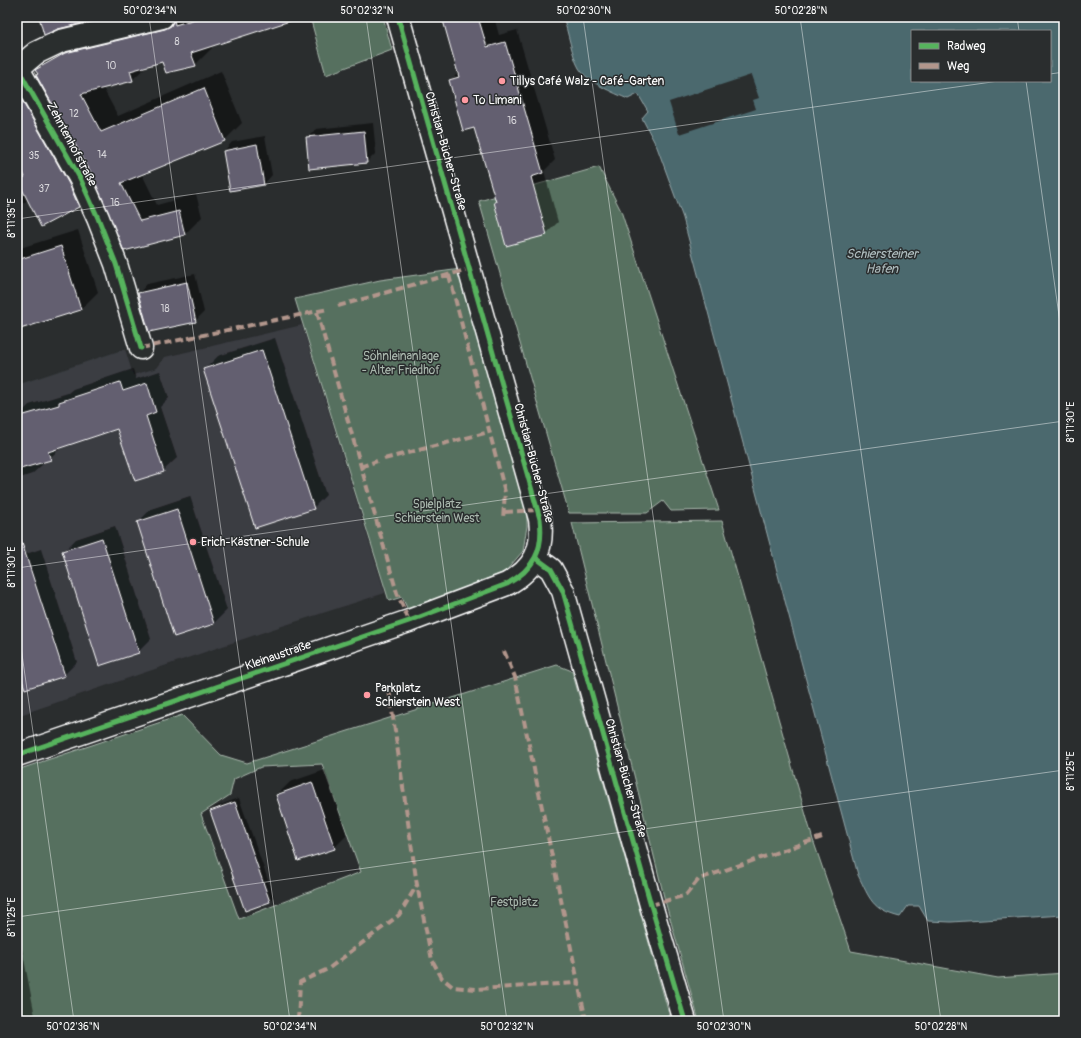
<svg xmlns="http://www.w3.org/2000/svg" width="1081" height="1038" viewBox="0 0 1081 1038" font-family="Pangolin,sans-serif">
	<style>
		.built { fill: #3b3c42 }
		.green { fill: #56705e; stroke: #aab8ae; fill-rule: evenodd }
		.water { fill: #4b696e; stroke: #93a5a8; fill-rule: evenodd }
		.pier { fill: #2a2d2e }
		.shadow { fill: #0007 }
		.building { fill: #645f70; stroke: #fff }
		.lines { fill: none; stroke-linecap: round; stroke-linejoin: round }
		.minor-casing { stroke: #fff; stroke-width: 25 }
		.minor { stroke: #2a2d2e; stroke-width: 22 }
		.quiet { stroke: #b2968c; stroke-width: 4; stroke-dasharray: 8 4; stroke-linecap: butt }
		.cycleway-casing { stroke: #2a2d2e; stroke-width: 8 }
		.cycleway { stroke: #56b35d; stroke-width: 5 }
		.ticks { fill: none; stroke: #fff; stroke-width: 1; stroke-opacity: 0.45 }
		.poi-dot { fill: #ff9aa2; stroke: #2a2d2e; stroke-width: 1.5 }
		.labels { text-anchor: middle; stroke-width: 3; stroke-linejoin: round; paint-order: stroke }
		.number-label { font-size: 10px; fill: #d8d7db }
		.poi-label { font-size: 12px; fill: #fff; stroke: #2a2d2e; text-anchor: start }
		.street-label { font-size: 12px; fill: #fff; stroke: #2a2d2e }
		.park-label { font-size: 12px; fill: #aab8ae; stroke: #2a2d2e }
		.water-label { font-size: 13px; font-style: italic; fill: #aebcbe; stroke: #2a2d2e }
		.neatline { fill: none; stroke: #fff; stroke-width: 1.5 }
		.ticks-label { font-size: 10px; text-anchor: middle; fill: #fff }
	</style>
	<rect width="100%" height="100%" fill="#2a2d2e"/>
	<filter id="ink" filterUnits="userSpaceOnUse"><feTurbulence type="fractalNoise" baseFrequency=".025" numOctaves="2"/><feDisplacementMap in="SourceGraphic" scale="8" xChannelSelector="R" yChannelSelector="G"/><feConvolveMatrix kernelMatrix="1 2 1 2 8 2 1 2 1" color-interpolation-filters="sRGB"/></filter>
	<g filter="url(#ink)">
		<path class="built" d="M302 325 385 593 273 629 17 716V385L125 349 133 375 157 368 165 357Z"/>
		<path class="green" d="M310 17H383L392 50 326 75Z
			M599 167 621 211 719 510 671 511 663 501 647 513H569L479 201Z
			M461 269 527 509V526L523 551 505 572 408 610 402 597 389 601 295 299 380 280Z
			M722 521 813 840 851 951 998 978 1064 973V1021H699L665 901 572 523Z
			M557 665 572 671 671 1021H17V770L182 715 221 755 247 763ZM322 764 361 872 239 919 201 814 230 795 234 779 261 767Z"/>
		<path class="water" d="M563 17H1064V915L951 922 928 921 919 906H908L900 917C872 910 870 899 858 875L683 218 657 147 642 118 648 111 638 94 628 99C614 93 587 82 579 68 572 56 568 31 563 17ZM912 31H1050V81H912Z"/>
		<path class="pier" d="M751 75 759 98 753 100 756 109 679 134 669 102Z"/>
		<path class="shadow" d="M164 17H298L211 45 212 48 195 65 162 60 149 64 132 80 103 88 118 116 221 71 242 123 225 140 142 174 157 205 196 194 202 217 185 234 125 250 92 172 37 70 54 53Z
			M443 17H494L499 35 517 30 555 160 544 171 558 222 546 234 495 202 497 201 475 126 450 81 459 72Z
			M17 76 93 192 79 206 41 225 29 200 17 206Z
			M373 123 376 153 367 162 310 168 307 138 316 129Z
			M265 136 272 175 264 184 224 151 232 142Z
			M78 230 98 292 81 309 17 329V249Z
			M195 274 204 312 195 321 139 293 147 284Z
			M275 338 326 495 313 508 205 369 218 356Z
			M133 369 136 379 160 371 169 398 160 407 177 458 163 471 118 428 63 446 32 474 17 479V417L29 405 68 393 73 389Z
			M190 496 227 610 214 623 175 636 138 522 151 509Z
			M115 526 151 639 138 652 63 552 76 539Z
			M41 549 77 662 64 675 17 662V557Z
			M325 770 347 835 334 848 277 795 290 782Z
			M239 798 274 897 270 902 211 811 215 807Z
			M17 923 36 1021H17Z"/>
		<path class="building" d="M39 17H108L58 29 44 35Z
			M202 17H292L293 20 191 53 196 66 166 73 162 62 130 71 133 81 81 94 101 132 204 88 225 141 121 183 140 221 179 211 185 235 124 251 91 173 36 75 38 74 35 70 65 53 165 29 171 26 174 18 175 25Z
			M442 17H478L487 47 505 42 543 173 531 177 547 235 506 246 494 202H496L474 128 463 131 449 80 459 77Z
			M17 92 69 184 79 207 41 227 18 181 25 177 17 160Z
			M364 131 367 163 309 169 306 137Z
			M257 144 264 185 230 191 223 151Z
			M61 246 81 310 17 330V260Z
			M187 282 196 322 149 332 138 293Z
			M262 350 314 509 255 528 203 369Z
			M120 382 123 391 147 383 156 412 146 416 164 472 135 481 117 429 48 452 51 460 17 470V417L59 405V402Z
			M177 509 214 624 174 637 137 522Z
			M102 538 139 653 99 666 62 551Z
			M21 540 65 676 25 689 17 665V541Z
			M312 782 335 849 298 861 276 795Z
			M235 802 270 902 245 911 210 811Z"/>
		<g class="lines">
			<defs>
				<path id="minor" d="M17 67 80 178 98 218 116 264 141 348
					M17 69 36 53 61 41 162 17
					M536 558 551 569 563 591 651 905 685 1021
					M17 755 409 621 507 584C534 569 544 550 540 519L398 17"/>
			</defs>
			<use href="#minor" class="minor-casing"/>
			<use href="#minor" class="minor"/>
			<path class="quiet" d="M449 275 505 492 503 519
				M338 306 469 269
				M317 312 397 593 409 621
				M141 348 328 309
				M384 459 489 432
				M360 467 377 461
				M505 512 537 510
				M504 651 515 677 586 1021
				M389 689 417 885 432 960 442 978 453 987 477 989 577 983
				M651 905 686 895 699 879 822 837
				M298 1021 300 982 328 969 399 915 417 885"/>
			<defs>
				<path id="cycleway" d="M17 67 80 178 98 218 116 264 141 348
					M536 558 551 569 563 591 651 905 685 1021
					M17 755 409 621 507 584C534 569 544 550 540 519L398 17"/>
			</defs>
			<use href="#cycleway" class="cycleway-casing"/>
			<use href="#cycleway" class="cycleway"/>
		</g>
	</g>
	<path class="ticks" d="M149 17 290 1021M366 17 507 1021M583 17 724 1021M800 17 941 1021M1017 17 1019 31M1050 74 1064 72M1026 81 1064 351M17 219 999 81M17 568 1064 421M17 619 74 1021M17 917 1064 770"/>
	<g class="poi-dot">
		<circle cx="502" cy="81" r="4"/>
		<circle cx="465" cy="100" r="4"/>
		<circle cx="193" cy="542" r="4"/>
		<circle cx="367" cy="695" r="4"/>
	</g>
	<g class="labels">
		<g class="number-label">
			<text x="177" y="45">8</text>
			<text x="111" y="69">10</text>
			<text x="74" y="117">12</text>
			<text x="512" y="124">16</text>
			<text x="102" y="158">14</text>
			<text x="34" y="159">35</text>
			<text x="44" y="192">37</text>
			<text x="115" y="206">16</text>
			<text x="165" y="312">18</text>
		</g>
		<g class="poi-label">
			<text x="510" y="85">Tillys Café Walz - Café-Garten</text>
			<text x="473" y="104">To Limani</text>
			<text x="201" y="546">Erich-Kästner-Schule</text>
			<text x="375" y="692">Parkplatz<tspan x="375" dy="14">Schierstein West</tspan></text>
		</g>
		<g class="street-label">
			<text transform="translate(72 144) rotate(62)" y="4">Zehntenhofstraße</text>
			<text transform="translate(446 151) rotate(74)" y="4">Christian-Bücher-Straße</text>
			<text transform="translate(534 463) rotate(75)" y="4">Christian-Bücher-Straße</text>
			<text transform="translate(278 655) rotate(-19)" y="4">Kleinaustraße</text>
			<text transform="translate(626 778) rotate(74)" y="4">Christian-Bücher-Straße</text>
		</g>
		<g class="park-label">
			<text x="401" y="360">Söhnleinanlage<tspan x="401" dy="14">- Alter Friedhof</tspan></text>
			<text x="437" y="508">Spielplatz<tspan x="437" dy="14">Schierstein West</tspan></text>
			<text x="514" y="906">Festplatz</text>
		</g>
		<g class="water-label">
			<text x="882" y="258">Schiersteiner<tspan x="882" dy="15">Hafen</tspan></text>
		</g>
	</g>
	<rect width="1081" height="1038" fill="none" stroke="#2a2d2e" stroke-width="44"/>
	<rect x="911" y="30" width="140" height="52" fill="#2a2d2e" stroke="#7f8182"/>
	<rect x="919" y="43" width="20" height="6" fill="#56b35d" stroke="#7f8182"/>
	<text x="947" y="50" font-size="12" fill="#ffffff">Radweg</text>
	<rect x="919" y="63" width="20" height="6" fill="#b2968c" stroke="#7f8182"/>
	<text x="947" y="70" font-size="12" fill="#ffffff">Weg</text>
	<rect x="22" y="22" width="1037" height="994" class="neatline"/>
	<g class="ticks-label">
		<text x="150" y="14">50°02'34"N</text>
		<text x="367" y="14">50°02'32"N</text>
		<text x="584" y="14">50°02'30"N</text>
		<text x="801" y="14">50°02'28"N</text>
		<text transform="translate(11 218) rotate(-90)" y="4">8°11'35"E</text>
		<text transform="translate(1070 422) rotate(-90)" y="4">8°11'30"E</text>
		<text transform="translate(11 567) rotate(-90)" y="4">8°11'30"E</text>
		<text transform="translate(1070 771) rotate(-90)" y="4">8°11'25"E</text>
		<text transform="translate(11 917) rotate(-90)" y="4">8°11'25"E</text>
		<text x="73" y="1030">50°02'36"N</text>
		<text x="290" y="1030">50°02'34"N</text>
		<text x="507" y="1030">50°02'32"N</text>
		<text x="724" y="1030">50°02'30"N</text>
		<text x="941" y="1030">50°02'28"N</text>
	</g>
</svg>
